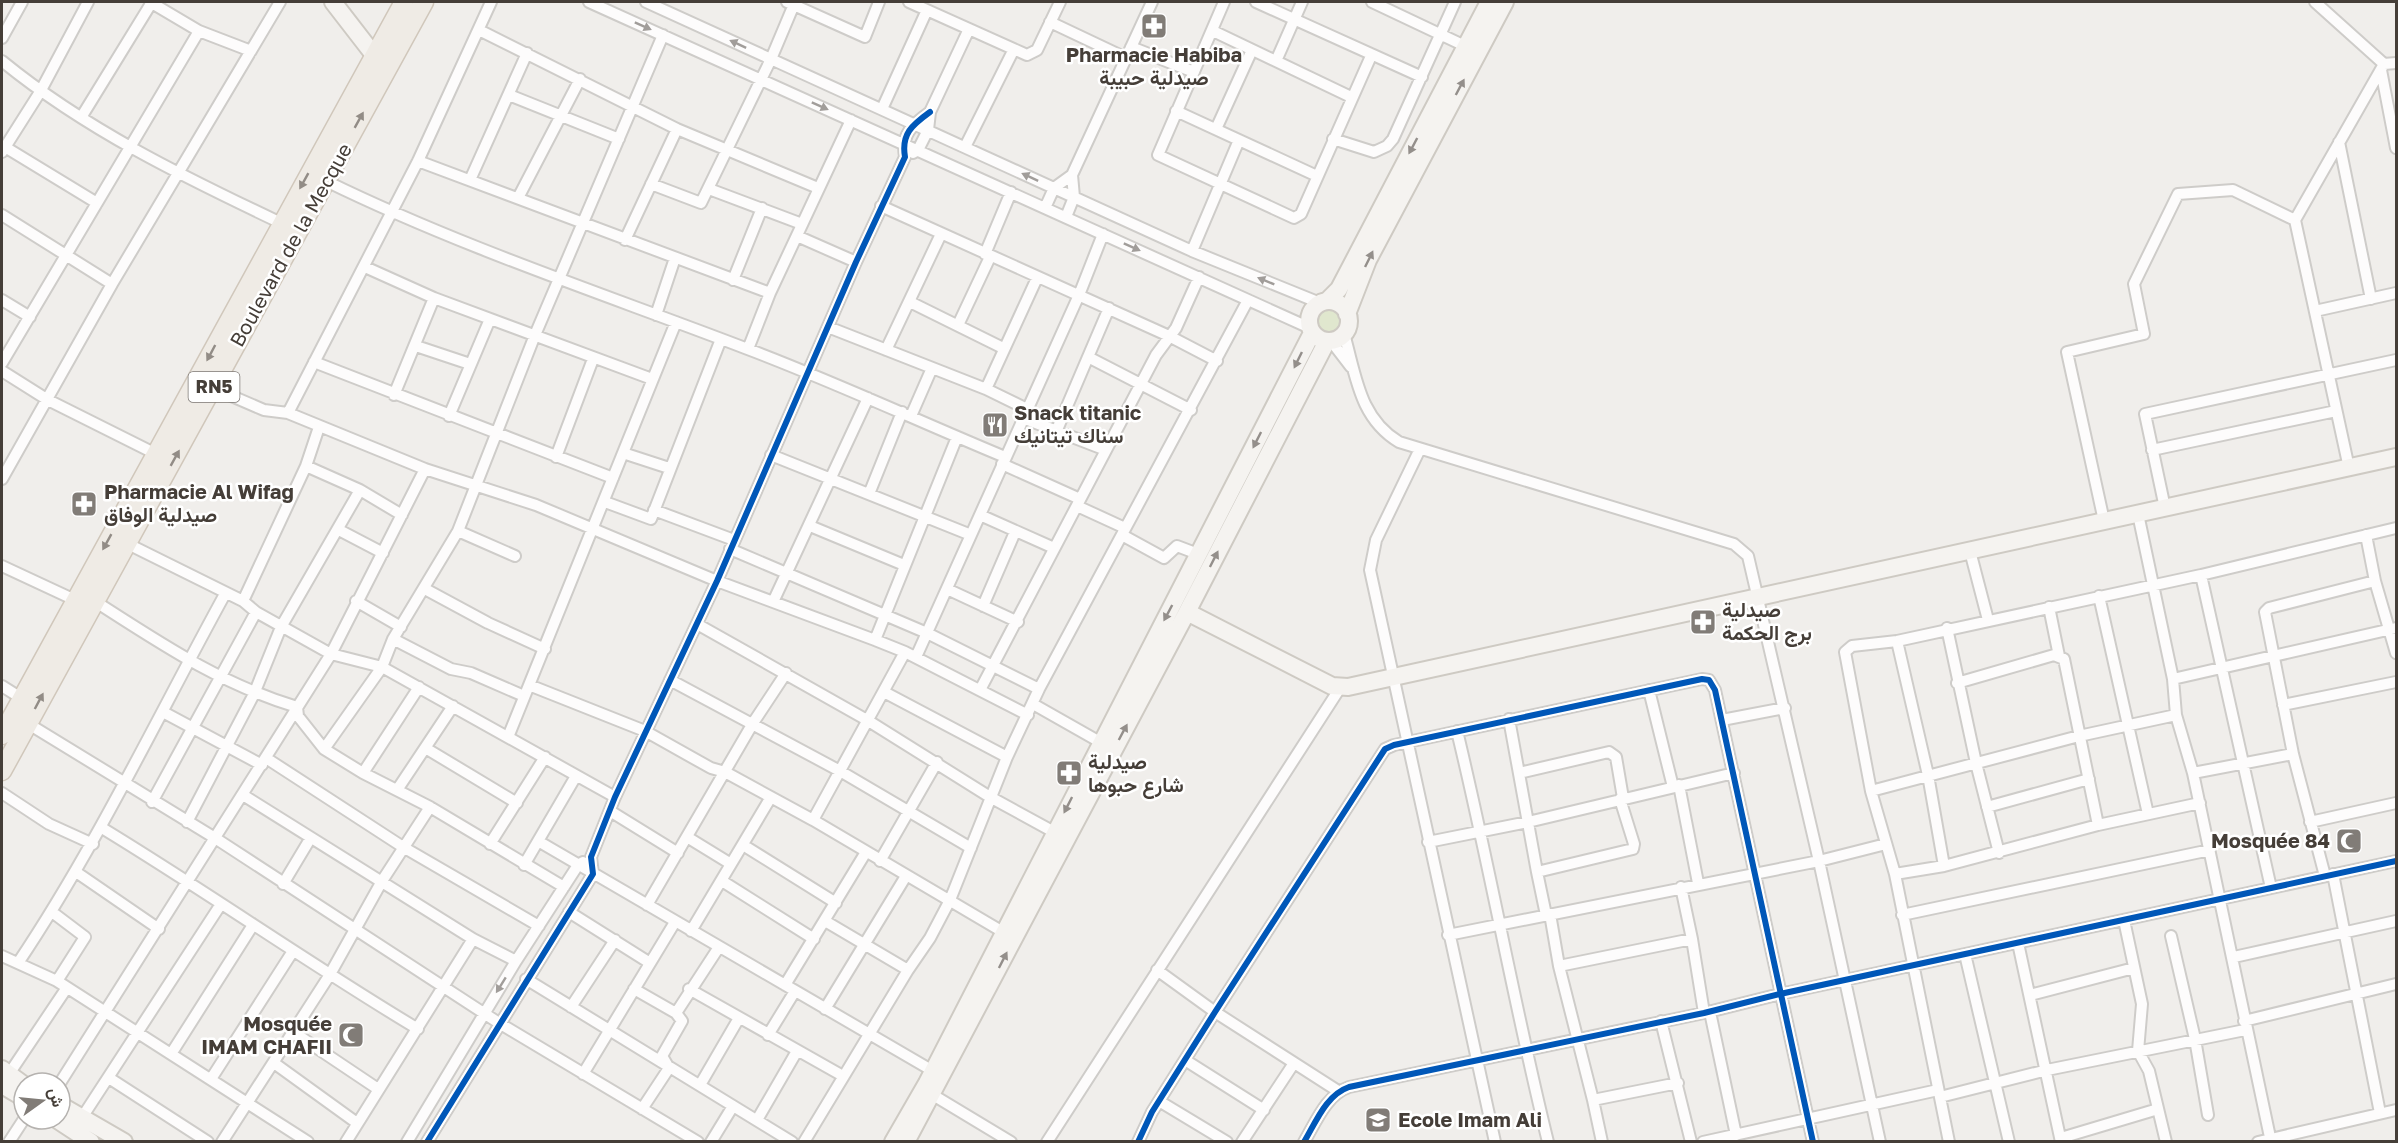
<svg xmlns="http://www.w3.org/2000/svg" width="2398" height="1143" viewBox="0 0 2398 1143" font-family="'Golos Text',Vazirmatn,sans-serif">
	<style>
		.green { fill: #e0e7ce }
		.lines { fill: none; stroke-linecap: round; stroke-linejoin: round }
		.street-casing { stroke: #ceccc9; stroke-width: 14 }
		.secondary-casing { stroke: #cecac3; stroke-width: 20 }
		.primary-casing { stroke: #d0c7bb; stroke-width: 21 }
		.street { stroke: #fdfcfc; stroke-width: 10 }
		.secondary { stroke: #f5f3f0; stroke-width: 16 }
		.primary { stroke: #efebe5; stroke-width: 18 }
		.cycleway-casing { stroke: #fff; stroke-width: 10 }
		.cycleway { stroke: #0057b8; stroke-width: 6 }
		.oneway { fill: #a19d9a }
		.oneway2 { fill: #948f8b }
		.oneway3 { fill: #928c86 }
		.labels { text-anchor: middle; stroke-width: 5; stroke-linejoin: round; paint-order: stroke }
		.shield { fill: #fff; stroke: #7d7874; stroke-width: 1.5 }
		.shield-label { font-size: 18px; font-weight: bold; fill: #453e38 }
		.poi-label { font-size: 20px; font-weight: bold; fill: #453e38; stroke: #fff; text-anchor: start }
		.street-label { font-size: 20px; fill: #453e38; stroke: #fff }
	</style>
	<rect width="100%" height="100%" fill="#f0eeeb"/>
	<path class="green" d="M1316 322a15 15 0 1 1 30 0a15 15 0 1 1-30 0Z"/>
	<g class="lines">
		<defs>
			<path id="street" d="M150 2 199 31 251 51
				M589 2 1310 328
				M646 2 1192 251 1320 303
				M787 2 865 37 879 2
				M909 2 1027 55 1037 50 1060 2
				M1224 2 1158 155 1294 218 1301 214 1371 56
				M1256 2 1422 77
				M1372 2 1465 46
				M2315 2 2384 64 2396 63
				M1050 22 1126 58
				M479 30 677 129 818 188
				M1213 31 1351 97
				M2 38 22 2
				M1131 47 1194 72
				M2 61C85 129 184 177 281 223
				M1276 61 1302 2
				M2381 70 2396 148
				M509 95 619 139
				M882 109 927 10
				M1176 111 1317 176
				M82 116 152 2
				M1216 129 1252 50
				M1333 139 1374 152 1387 146 1393 139 1455 2
				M2339 142 2371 299
				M5 147 97 203
				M965 147 1013 51
				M2 152 40 92 88 2
				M913 153 918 150 928 130 930 112 969 29
				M418 161 770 293
				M470 180 527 53
				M326 181C461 247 604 294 745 348 833 381 918 421 1005 457
				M651 184 701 203 771 59 795 2
				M709 189 802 224
				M518 198 580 79
				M881 206 1169 336 1217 361
				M1045 208 1054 188 1072 175 1152 2
				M2 215 112 284
				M1066 217 1074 197 1072 175
				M797 236 856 262
				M625 240 677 129
				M1192 251 1239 140
				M985 254 1011 192
				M365 267 434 298 652 379
				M733 280 762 208
				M2 300 30 317
				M910 302 1003 348
				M2315 311 2396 293
				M656 315 675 258
				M958 325 990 257
				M828 327 986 389 1027 409
				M1344 334C1356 375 1359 418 1399 442L1734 544 1748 556 1819 861 1880 1142
				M1331 341 1351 367
				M416 346 470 364
				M748 349 770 293 851 120
				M886 350 941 234
				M1088 357 1109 308
				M314 362 613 478
				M2 363 199 31
				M2 371 48 400 156 454
				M213 388 264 410 288 413 425 469 536 505 717 581 875 640 905 652 1028 715
				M986 389 1037 278
				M394 395 434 298
				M288 413 418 161 491 2
				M449 416 490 319
				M911 416 932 368
				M1023 418 1106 450
				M1056 432 1088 357 1191 410
				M1420 449 1376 540 1370 570 1495 1142
				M2152 450 2336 411
				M623 453 669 468
				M771 455 971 535
				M556 457 593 359
				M1002 464 1080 499
				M306 466 360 490 402 515
				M2349 468 2295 220 2384 64
				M2 479 112 284 280 2
				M869 494 902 412
				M605 502 651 519 721 339
				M1077 506 1125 528
				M2165 508 2145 414 2396 360
				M654 510 734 540
				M2138 514 2173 679 2176 715 2193 773 2271 1142
				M980 515 1054 548
				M2104 521 2067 352 2144 334 2134 284 2178 194 2233 190 2295 220
				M810 526 904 565
				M339 530 383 553
				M458 531 515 556
				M1122 535 1164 558 1177 546 1198 554
				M2366 535 2375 581 2396 653
				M128 544 243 601 256 612 331 654 382 667 615 797
				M730 549 927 633 1039 689
				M1970 551 1988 620
				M2 566 75 600
				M2201 575 2271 888
				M425 589 488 623 545 649
				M947 589 1018 622
				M2099 596 2148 814
				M93 600C160 643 220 684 297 707L298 716 324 749 363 773 430 807 564 887
				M243 601 306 466 319 427
				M356 601 401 627
				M773 602 868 398
				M983 606 1015 532
				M2049 607 2059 656
				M697 624 867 720 990 797 1054 832
				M1947 628 1976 763 1999 853
				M393 639 451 669 471 673 524 696
				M875 640 957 437
				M1897 641 1928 775 1944 866
				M916 657 1079 295 1103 234
				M2173 679 2396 628
				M670 680 840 771 971 848
				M1957 683 2054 655 2064 659 2098 825
				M529 685 645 731 711 768 725 772 813 820 1003 932
				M2 686 21 698
				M980 690 1156 355 1176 328 1199 277
				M1649 690 1673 787
				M884 692 1007 757
				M1033 704 1100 742
				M2283 705 2396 682
				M163 712 262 765
				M1509 719 1537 872 1633 849 1634 844 1620 799
				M1722 720 1785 708
				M27 723 215 838 499 1023 698 1142
				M1457 731C1490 867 1514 1005 1548 1142
				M508 737 676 322
				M324 749 382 667 393 639 458 531 535 335 663 35
				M427 749 517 803
				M266 758 403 847 539 926
				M363 773 419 687
				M1519 773 1609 752 1616 757 1623 798
				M2193 773 2293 754
				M1679 785 1698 883
				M397 790 453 706
				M1871 791 2079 736 2176 715
				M2 793 49 824 93 844
				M243 795 473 939 516 961
				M152 802 256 612
				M1987 807 2089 779
				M610 811 678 853
				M813 820 905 652
				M187 822 254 694 281 627 360 490
				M2310 822 2396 803
				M102 828C209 893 311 965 418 1029
				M687 837 731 864
				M538 841 933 1071
				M1428 842 1528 822 1734 773
				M490 844 545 757
				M743 845 836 903
				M880 861 937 762
				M524 865 576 776
				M76 872 159 929
				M1537 872 1546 915
				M1895 874 1944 866 2098 825 2200 803
				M2333 874 2380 1113
				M2325 876 2293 754 2265 612 2269 608 2375 581
				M722 881 814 939
				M283 884 310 839
				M1681 887 1692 939
				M647 905 753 723 786 673
				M52 912 85 937 57 981
				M569 912 650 963
				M1550 914 1559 966 1593 1100 1678 1083
				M1902 915 2210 850
				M2124 920 2142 1004 2138 1051 2149 1071 2166 1142
				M825 921 908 970
				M691 931 771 797
				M1448 935 1819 861 1886 844
				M2171 936 2195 1039 2208 1115
				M2018 943 2061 1142
				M1965 954 2009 1142
				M2 956 57 981 308 1142
				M2234 957 2396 921
				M18 963C97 845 157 718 225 594
				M1559 966 1692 939 1704 1013
				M1157 970 1215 1012 1338 1091
				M526 979 792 1142
				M785 985 866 852
				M634 989 676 1013 682 1021 662 1056 669 1068 642 1109
				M689 989 843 1076
				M2030 995 2134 968
				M571 1007 615 940
				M825 1009 906 876
				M1710 1012 1736 1135
				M676 1013 719 947
				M1661 1021 1691 1142
				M2244 1021 2396 984
				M293 1032 378 1089
				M768 1035 795 991
				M171 1054 253 925
				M1185 1060 1264 1110
				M274 1063 357 1123
				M9 1074 66 989
				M583 1074 675 922
				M109 1078 208 1142
				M211 1079 293 951
				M60 1083 331 654 425 469
				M700 1085 739 1018
				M933 1095 1011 1142
				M1940 1097 2047 1070 2245 1030
				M1593 1100 1602 1142
				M1159 1101 1227 1142
				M83 1116 221 904
				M757 1120 797 1051
				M2061 1138 2158 1109
				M9 1142 24 1119
				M222 1142 329 976 382 881 430 807
				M346 1142 473 939
				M407 1142 516 961 578 865 583 862
				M427 1142 593 874 591 857 615 797 717 581 856 262 905 157C901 134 912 125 930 112
				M711 1142 733 1106
				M804 1142 908 970 930 938 950 900 1007 757 1039 689 1248 300
				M1047 1142 1340 688
				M1138 1142 1152 1112 1215 1012 1385 749 1394 745 1702 679 1709 680 1715 690 1813 1142
				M1242 1142 1294 1063
				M1304 1142C1316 1122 1326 1095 1349 1087L1704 1013 1780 994 2396 861
				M1703 1142 1938 1090
				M1949 1142 1895 874 1871 791 1845 652 1852 646 1897 641 2201 575 2396 528
				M2258 1142 2396 1110"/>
			<path id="secondary" d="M333 2 374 55
				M1327 301 1339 289 1489 2
				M1309 321a20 20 0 1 1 40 0a20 20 0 1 1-40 0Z
				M1347 314 1368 260 1505 2
				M1187 612 1332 686 1348 687 2396 457
				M2 1069 24 1085
				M2 1085 24 1098
				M60 1105 124 1142
				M56 1119 91 1142
				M893 1142 927 1083 1312 333
				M906 1142 1187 612 1327 341"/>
			<path id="primary" d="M2 735 404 2
				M2 771 424 2"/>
		</defs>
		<use href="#street" class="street-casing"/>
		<use href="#secondary" class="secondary-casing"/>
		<use href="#primary" class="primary-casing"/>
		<use href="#street" class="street"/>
		<use href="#secondary" class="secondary"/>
		<use href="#primary" class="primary"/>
		<defs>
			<path id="cycleway" d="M427 1142 593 874 591 857 615 797 717 581 856 262 905 157C901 134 912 125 930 112
				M1138 1142 1152 1112 1215 1012 1385 749 1394 745 1702 679 1709 680 1715 690 1813 1142
				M1304 1142C1316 1122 1326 1095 1349 1087L1704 1013 1780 994 2396 861"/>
		</defs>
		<use href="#cycleway" class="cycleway-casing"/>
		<use href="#cycleway" class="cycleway"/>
	</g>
	<defs><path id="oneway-solid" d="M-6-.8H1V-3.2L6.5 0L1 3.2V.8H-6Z" transform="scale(1.5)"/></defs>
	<g class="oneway">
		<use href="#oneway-solid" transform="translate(643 26) rotate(24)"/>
		<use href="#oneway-solid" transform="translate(738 44) rotate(-155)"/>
		<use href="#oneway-solid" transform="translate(820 106) rotate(24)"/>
		<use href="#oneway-solid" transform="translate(1030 177) rotate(-155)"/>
		<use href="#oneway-solid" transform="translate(1132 247) rotate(24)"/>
		<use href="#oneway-solid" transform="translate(1266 281) rotate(-158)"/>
		<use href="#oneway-solid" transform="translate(501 985) rotate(122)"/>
	</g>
	<g class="oneway2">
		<use href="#oneway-solid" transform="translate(1460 87) rotate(-62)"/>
		<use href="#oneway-solid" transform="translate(1413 146) rotate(118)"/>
		<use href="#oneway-solid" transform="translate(1369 259) rotate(-64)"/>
		<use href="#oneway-solid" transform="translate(1298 360) rotate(116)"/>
		<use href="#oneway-solid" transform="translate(1257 440) rotate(117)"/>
		<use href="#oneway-solid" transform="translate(1214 559) rotate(-63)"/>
		<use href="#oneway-solid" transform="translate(1168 613) rotate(118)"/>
		<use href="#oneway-solid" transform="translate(1123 732) rotate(-62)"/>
		<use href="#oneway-solid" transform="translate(1068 805) rotate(117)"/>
		<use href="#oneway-solid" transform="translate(1003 960) rotate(-63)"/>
	</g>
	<g class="oneway3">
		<use href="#oneway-solid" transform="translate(359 120) rotate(-61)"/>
		<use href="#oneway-solid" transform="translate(304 181) rotate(119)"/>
		<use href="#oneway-solid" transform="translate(211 353) rotate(118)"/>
		<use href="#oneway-solid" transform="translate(175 458) rotate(-61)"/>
		<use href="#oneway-solid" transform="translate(107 542) rotate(119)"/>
		<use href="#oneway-solid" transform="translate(39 701) rotate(-62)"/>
	</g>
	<defs>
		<symbol id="pharmacy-square" viewBox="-11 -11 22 22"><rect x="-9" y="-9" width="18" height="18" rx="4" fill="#817c77" stroke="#fff"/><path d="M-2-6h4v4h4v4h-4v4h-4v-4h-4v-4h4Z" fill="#fff"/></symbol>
		<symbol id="restaurant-square" viewBox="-11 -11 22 22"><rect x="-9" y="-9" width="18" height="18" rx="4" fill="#817c77" stroke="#fff"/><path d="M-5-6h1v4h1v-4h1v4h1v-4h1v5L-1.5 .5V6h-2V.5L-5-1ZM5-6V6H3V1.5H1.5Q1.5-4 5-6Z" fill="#fff"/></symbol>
		<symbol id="mosque-square" viewBox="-11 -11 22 22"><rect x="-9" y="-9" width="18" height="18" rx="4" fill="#817c77" stroke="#fff"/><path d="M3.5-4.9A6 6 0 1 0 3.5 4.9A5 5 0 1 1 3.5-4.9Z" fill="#fff"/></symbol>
		<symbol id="school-square" viewBox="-11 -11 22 22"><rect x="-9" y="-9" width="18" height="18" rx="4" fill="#817c77" stroke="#fff"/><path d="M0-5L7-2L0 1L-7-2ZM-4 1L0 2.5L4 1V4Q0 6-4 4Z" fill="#fff"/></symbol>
	</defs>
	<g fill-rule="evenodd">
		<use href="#pharmacy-square" x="1139" y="11" width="30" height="30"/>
		<use href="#restaurant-square" x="980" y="410" width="30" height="30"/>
		<use href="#pharmacy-square" x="69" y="489" width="30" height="30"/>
		<use href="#pharmacy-square" x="1688" y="607" width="30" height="30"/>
		<use href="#pharmacy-square" x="1054" y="758" width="30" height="30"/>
		<use href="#mosque-square" x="2334" y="826" width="30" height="30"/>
		<use href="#mosque-square" x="336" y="1020" width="30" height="30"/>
		<use href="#school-square" x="1363" y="1105" width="30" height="30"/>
	</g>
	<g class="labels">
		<rect class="shield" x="188.5" y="372" width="51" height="30" rx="4.5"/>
		<g class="shield-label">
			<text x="214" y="393">RN5</text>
		</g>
		<g class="poi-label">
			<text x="1154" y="62" text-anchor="middle">Pharmacie Habiba<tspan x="1154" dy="23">صيدلية حبيبة</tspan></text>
			<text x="1014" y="420">Snack titanic<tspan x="1014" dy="23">سناك تيتانيك</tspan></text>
			<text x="104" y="499">Pharmacie Al Wifag<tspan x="104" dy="23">صيدلية الوفاق</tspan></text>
			<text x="1722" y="617">صيدلية<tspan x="1722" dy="23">برج الحكمة</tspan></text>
			<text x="1088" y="769">صيدلية<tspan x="1088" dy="23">شارع حبوها</tspan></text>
			<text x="2330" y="848" text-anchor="end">Mosquée 84</text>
			<text x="332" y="1031" text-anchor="end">Mosquée<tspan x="332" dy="23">IMAM CHAFII</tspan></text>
			<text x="1398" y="1127">Ecole Imam Ali</text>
		</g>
		<g class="street-label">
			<text transform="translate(291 245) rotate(-61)" y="7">Boulevard de la Mecque</text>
		</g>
	</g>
	<rect width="2398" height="1143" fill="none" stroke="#453e38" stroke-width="6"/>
	<g transform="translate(42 1101) rotate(75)"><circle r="28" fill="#ffffff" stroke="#b5b2af" stroke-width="1.5"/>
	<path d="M0-4.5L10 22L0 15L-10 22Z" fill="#817c77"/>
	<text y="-9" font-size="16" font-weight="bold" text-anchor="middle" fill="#453e38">ش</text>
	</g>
</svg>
